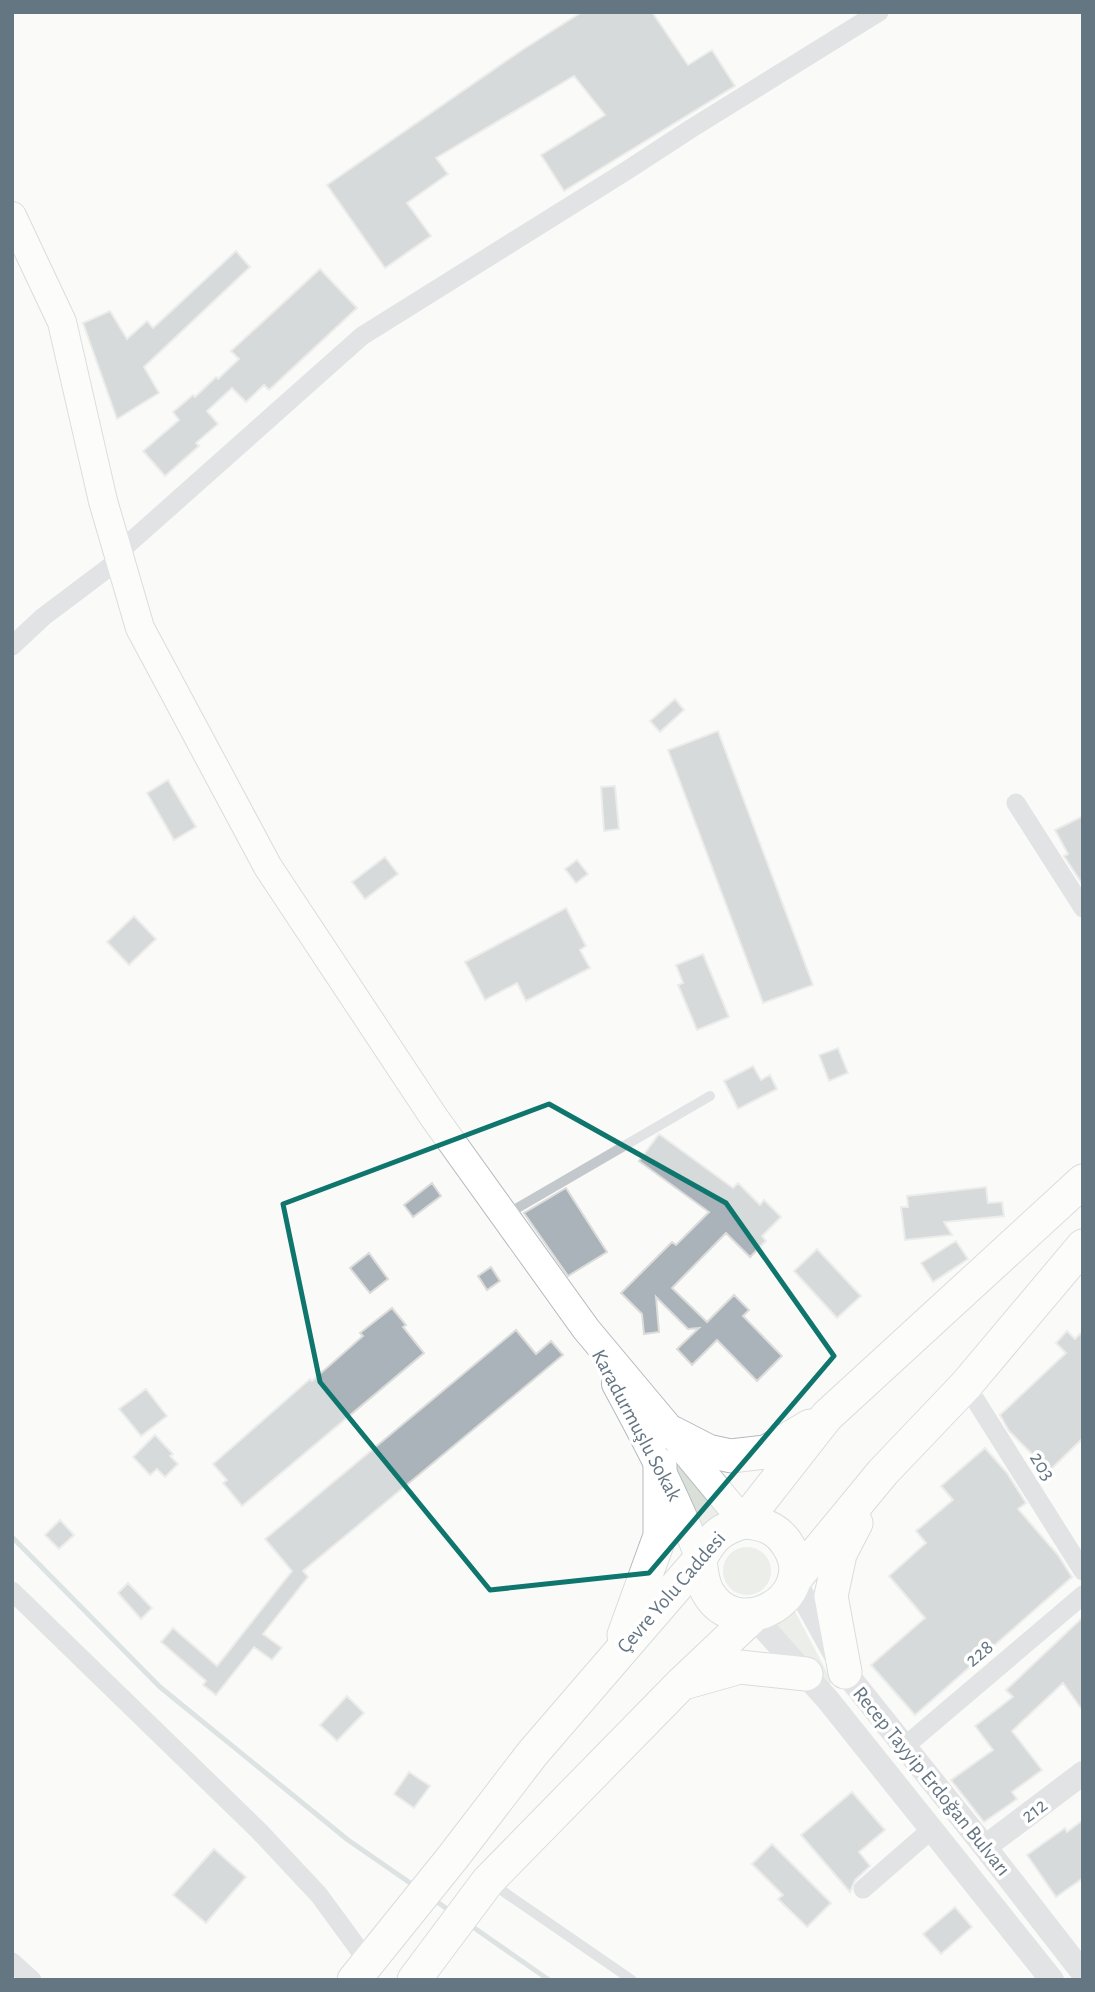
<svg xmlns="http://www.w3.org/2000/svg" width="1095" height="1992" viewBox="0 0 1095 1992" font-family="'Alegreya Sans',sans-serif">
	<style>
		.green { fill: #dadfd7 }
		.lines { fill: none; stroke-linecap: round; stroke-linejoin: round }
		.stream { stroke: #bbc7cb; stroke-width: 5 }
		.building { fill: #aab3b9; stroke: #dcdcda; stroke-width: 2 }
		.secondary-casing { stroke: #b3babf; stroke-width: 30 }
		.trunk-casing { stroke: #b4b9bd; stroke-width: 35 }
		.service { stroke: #c3c8cc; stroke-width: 10 }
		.minor { stroke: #c3c8cc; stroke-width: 19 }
		.tertiary { stroke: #c3c8cc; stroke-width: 24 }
		.secondary { stroke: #fff; stroke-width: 28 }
		.trunk { stroke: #fff; stroke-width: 33 }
		.marked { fill: none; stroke: #0f766e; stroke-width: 5; stroke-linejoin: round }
		.labels { text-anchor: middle; stroke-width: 7; stroke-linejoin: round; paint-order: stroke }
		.street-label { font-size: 21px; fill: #657683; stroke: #fff }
	</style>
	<rect width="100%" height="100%" fill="#fafaf8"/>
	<path class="green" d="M678 1459 727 1515 701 1538 670 1466Z
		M723 1571a24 24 0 1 1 48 0a24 24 0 1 1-48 0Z
		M789 1600 832 1682 829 1685 766 1621Z"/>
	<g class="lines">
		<path class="stream" d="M12 1537 160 1687 348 1840 416 1887
			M433 1899 450 1911
			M470 1925 549 1980"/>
	</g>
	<path class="building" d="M582 12H652L688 65 712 50 735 86 564 191 541 155 605 115 574 76 436 158 448 174 407 203 431 236 385 268 327 185 522 50Z
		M236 251 250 267 144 367 159 393 117 419 83 323 110 311 127 339 147 321 153 328Z
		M320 269 357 308 269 390 264 385 246 402 232 388 207 411 218 424 196 443 199 446 165 476 143 451 179 420 173 412 193 395 195 397 216 377 218 379 239 359 231 351Z
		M675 699 684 710 660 732 650 721Z
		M718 731 813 985 763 1003 668 750Z
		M168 780 196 827 174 840 147 793Z
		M615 786 619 829 604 831 601 787Z
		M1083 816V885L1064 856 1068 854 1055 830Z
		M385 857 398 874 365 899 352 882Z
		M577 860 588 874 576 883 565 869Z
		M566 908 586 946 580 950 590 968 526 1001 517 983 485 1000 465 962Z
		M134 916 156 939 129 965 107 942Z
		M703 954 729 1017 697 1030 678 985 683 983 676 965Z
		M838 1048 848 1073 829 1081 819 1055Z
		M753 1066 761 1080 770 1075 777 1089 738 1109 724 1081Z
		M659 1134 733 1188 738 1183 760 1205 764 1200 781 1217 762 1236 766 1241 750 1257 726 1233 672 1288 707 1322 734 1295 749 1310 743 1316 782 1356 757 1381 717 1340 692 1365 677 1349 699 1328 688 1329 656 1297 659 1332 644 1334 642 1314 621 1293 672 1242 676 1245 709 1212 639 1161Z
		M432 1183 441 1196 413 1217 404 1205Z
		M986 1187 988 1203 1002 1202 1004 1216 944 1222 952 1235 905 1240 901 1207H908L907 1196Z
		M566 1188 607 1252 568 1276 524 1213Z
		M956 1241 968 1259 933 1282 921 1263Z
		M817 1249 861 1296 837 1318 794 1271Z
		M369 1253 388 1279 370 1293 350 1268Z
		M491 1267 500 1281 487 1290 478 1276Z
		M392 1308 406 1325 403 1327 424 1353 242 1506 223 1483 227 1480 213 1464 310 1379 312 1381 363 1336 360 1333Z
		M516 1330 536 1354 551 1341 563 1355 303 1571 308 1577 263 1634 282 1648 272 1660 254 1647 216 1695 203 1685 206 1681 161 1642 173 1628 217 1666 292 1571 265 1539Z
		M1067 1331 1075 1339 1083 1331V1438L1049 1471 1009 1431 1000 1415 1066 1353 1056 1343Z
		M146 1389 167 1416 141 1436 119 1409Z
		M155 1435 173 1454 170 1456 178 1464 165 1477 157 1469 150 1475 133 1457Z
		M985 1448 1007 1473 1026 1503 1018 1509 1058 1555 1072 1577 915 1715 871 1665 925 1618 889 1576 926 1543 916 1531 953 1500 941 1486Z
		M60 1520 74 1535 59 1549 45 1535Z
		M128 1583 152 1608 141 1619 118 1593Z
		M1083 1617V1711L1063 1683 1012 1731 1042 1770 1012 1792 1017 1799 984 1822 951 1780 993 1750 975 1726 1013 1697 1006 1690Z
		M347 1696 364 1713 337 1741 320 1725Z
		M409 1772 430 1786 414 1808 394 1794Z
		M852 1792 885 1830 859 1852 870 1866 855 1880 850 1892 801 1835Z
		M1083 1820V1878L1056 1897 1027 1855 1065 1828 1067 1832Z
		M772 1844 831 1903 807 1927 778 1899 783 1895 752 1864Z
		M214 1849 246 1877 206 1923 173 1895Z
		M955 1907 972 1927 941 1954 923 1934Z"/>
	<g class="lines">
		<defs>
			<path id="secondary" d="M12 216 62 322 103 501 140 628 268 867 433 1116 586 1329 673 1433 685 1451 744 1522
				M616 1384C647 1441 677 1498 700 1559"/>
			<path id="trunk" d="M673 1433 708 1451 731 1456 766 1452 810 1426
				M700 1559C701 1569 702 1581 707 1591 736 1645 820 1598 789 1547 779 1529 764 1523 744 1522
				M794 1580 883 1472 966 1385 1083 1246
				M624 1635 660 1536V1465
				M845 1672 831 1596 840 1554 856 1523
				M687 1682 740 1667 806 1674
				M354 1980 453 1857 532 1754 700 1559C712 1537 720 1529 744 1522L827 1416 1083 1181
				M414 1980 488 1881 681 1684 753 1616"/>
		</defs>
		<use href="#secondary" class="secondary-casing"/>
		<use href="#trunk" class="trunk-casing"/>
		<path class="service" d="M507 1214 710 1096
			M491 1883 632 1980"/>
		<path class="minor" d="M118 553 362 336 626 171 692 128 879 12
			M12 646 43 617 120 559
			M1016 803 1083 908
			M966 1385 1083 1571
			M12 1591 259 1831 319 1895 368 1962
			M904 1747 1083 1595
			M863 1889 932 1829
			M12 1962 32 1980"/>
		<path class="tertiary" d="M794 1580 845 1672 985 1847 1083 1973
			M753 1616 828 1700 1052 1980
			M985 1847 1083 1773"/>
		<use href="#secondary" class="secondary"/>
		<use href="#trunk" class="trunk"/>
	</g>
	<path d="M0 0H1095V1992H0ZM549 1104 726 1203 834 1356 649 1573 490 1590 320 1382 283 1204Z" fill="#fafaf8" fill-opacity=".55" fill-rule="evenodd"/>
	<path class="marked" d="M549 1104 726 1203 834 1356 649 1573 490 1590 320 1382 283 1204Z"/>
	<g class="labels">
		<g class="street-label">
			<text transform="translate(637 1425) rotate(62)" y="7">Karadurmuşlu Sokak</text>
			<text transform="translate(1043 1466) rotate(58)" y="7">203</text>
			<text transform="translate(671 1592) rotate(-49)" y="7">Çevre Yolu Caddesi</text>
			<text transform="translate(979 1653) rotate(-40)" y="7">228</text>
			<text transform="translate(932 1781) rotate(51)" y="7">Recep Tayyip Erdoğan Bulvarı</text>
			<text transform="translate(1034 1810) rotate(-37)" y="7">212</text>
		</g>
	</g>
	<rect width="1095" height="1992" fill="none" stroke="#657683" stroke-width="28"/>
</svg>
